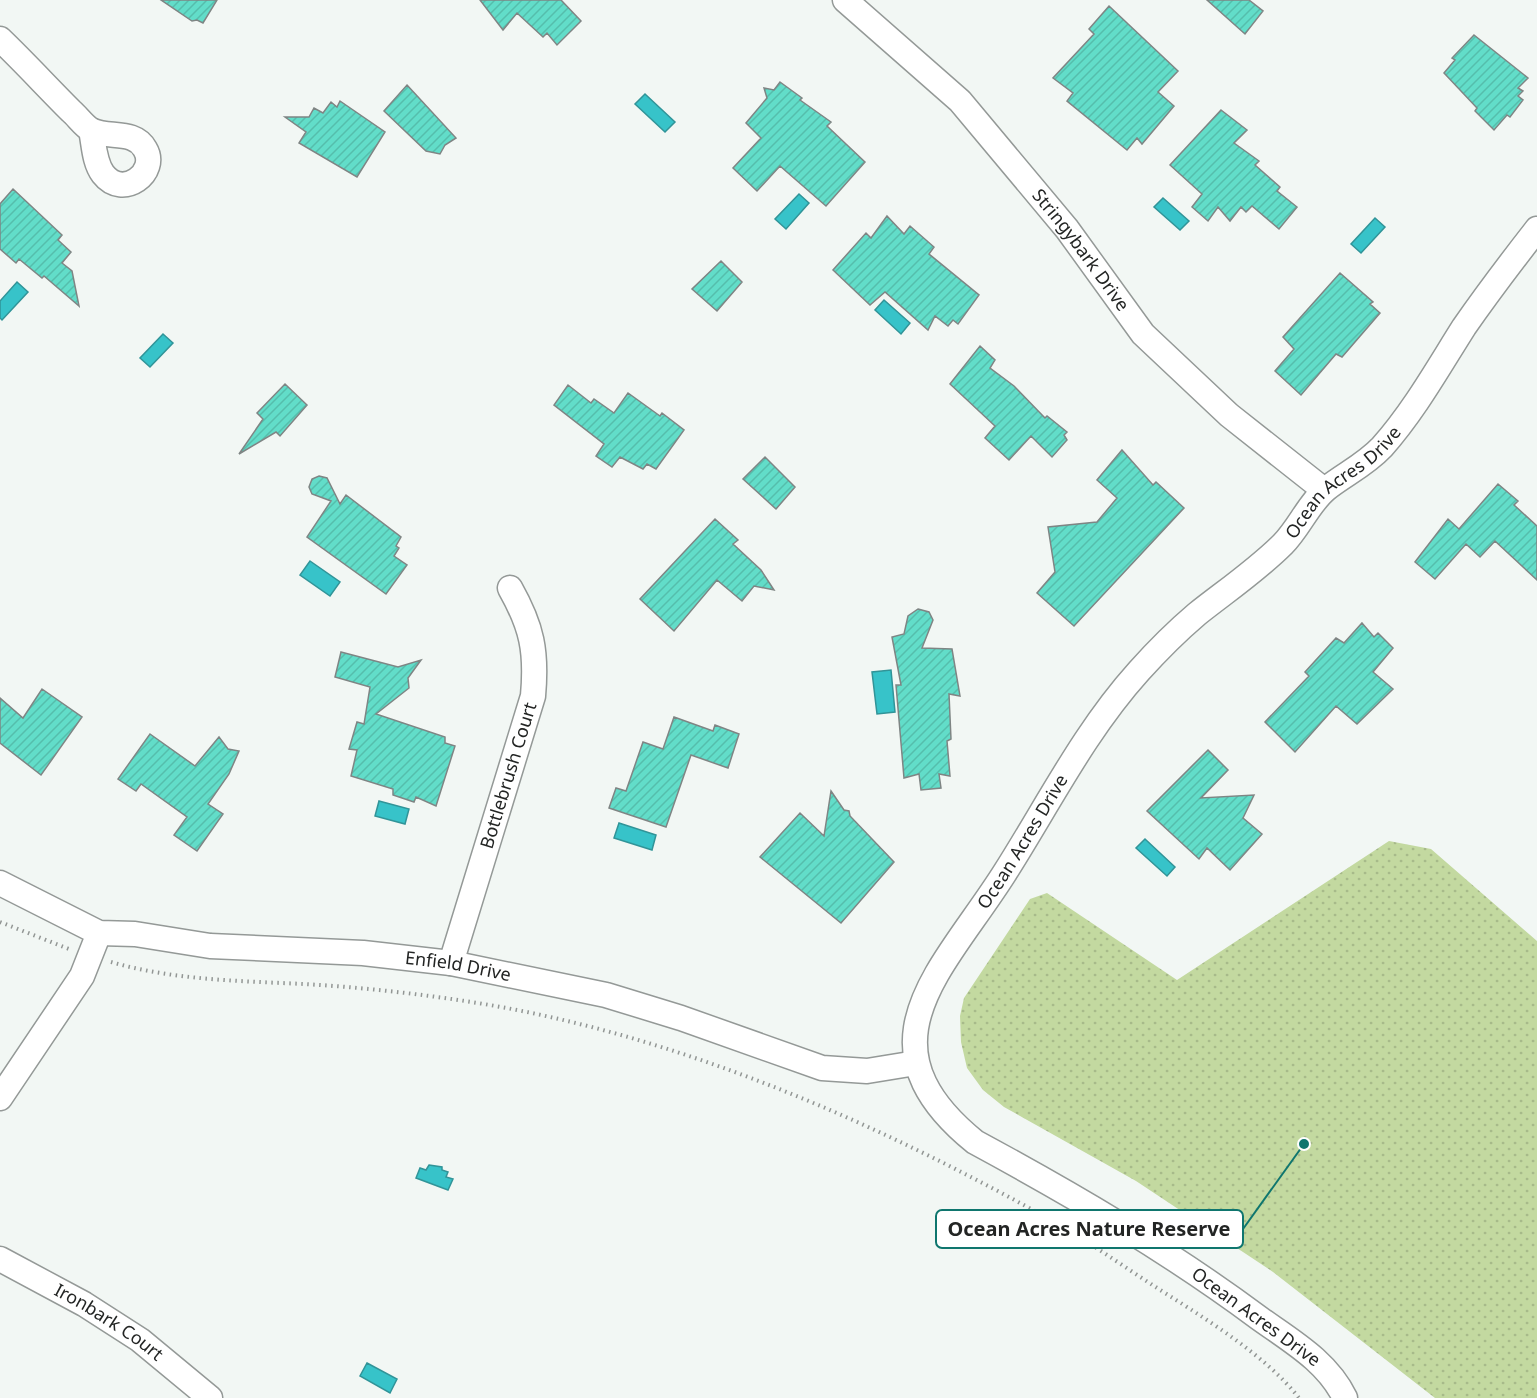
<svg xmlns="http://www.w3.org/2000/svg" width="1537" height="1398" viewBox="0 0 1537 1398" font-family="'Noto Sans',sans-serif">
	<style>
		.park { fill: url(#park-dots) }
		.water { fill: #37c3c9; stroke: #319498; stroke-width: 1.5 }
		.building { fill: url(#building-hatch); stroke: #7f8584; stroke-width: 1.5 }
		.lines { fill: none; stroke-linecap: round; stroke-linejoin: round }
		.minor-casing { stroke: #949997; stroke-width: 27 }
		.path { stroke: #929694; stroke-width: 4; stroke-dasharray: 1.5 4.5; stroke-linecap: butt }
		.minor { stroke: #fff; stroke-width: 24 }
		.labels { text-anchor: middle; stroke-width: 4.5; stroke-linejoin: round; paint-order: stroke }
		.street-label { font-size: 18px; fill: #232524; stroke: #fff }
		.leader { fill: none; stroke: #0f766e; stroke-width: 2 }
		.callout-dot { fill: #0f766e; stroke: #fff; stroke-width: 2 }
		.callout { fill: #fff; stroke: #0f766e; stroke-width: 2 }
		.callout-label { font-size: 20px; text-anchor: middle; font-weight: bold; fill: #232524 }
	</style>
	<defs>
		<pattern id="park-dots" width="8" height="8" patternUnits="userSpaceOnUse" patternTransform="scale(1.5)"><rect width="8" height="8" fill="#c3d9a0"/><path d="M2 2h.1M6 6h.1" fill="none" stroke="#a7ba8a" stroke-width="1.8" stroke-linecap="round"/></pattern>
		<pattern id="building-hatch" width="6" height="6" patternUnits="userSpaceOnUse" patternTransform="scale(1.5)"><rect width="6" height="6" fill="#62ddc9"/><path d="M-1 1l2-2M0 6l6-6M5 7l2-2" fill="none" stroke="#55beac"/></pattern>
	</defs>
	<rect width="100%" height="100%" fill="#f2f7f4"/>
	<path class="park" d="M1389 841 1431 849 1537 941V1398H1435L1273 1272 1136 1181 1004 1107 983 1090 967 1068 961 1042 960 1016 964 998 1030 899 1047 893 1177 980Z"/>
	<path class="water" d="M645 94 675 122 665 132 635 104Z
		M799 194 809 203 786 229 775 219Z
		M1163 198 1189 221 1180 230 1154 207Z
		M1375 218 1385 227 1361 253 1351 244Z
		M17 282 28 292 2 320 0 318V301Z
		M884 300 910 323 901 334 875 310Z
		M163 334 173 343 150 367 140 358Z
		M310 561 340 582 330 596 300 575Z
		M891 670 895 712 877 714 872 672Z
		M379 801 409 809 405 824 375 816Z
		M619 823 656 835 652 850 614 838Z
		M1145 839 1175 867 1167 876 1136 848Z
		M429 1165 442 1167V1170L448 1172 446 1177 453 1179 448 1190 416 1178 420 1168 426 1170Z
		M367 1363 397 1379 390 1393 360 1376Z"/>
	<path class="building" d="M161 0H217L203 23 197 20 192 21Z
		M480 0H561L581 21 557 45 547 33 543 37 517 13 503 30Z
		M1207 0H1249L1263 11 1245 34Z
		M1109 6 1178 71 1158 92 1174 106 1142 144 1137 138 1127 150 1067 101 1073 93 1053 78 1094 34 1089 29Z
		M1474 35 1528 78 1518 88 1523 91 1518 96 1523 100 1510 117 1507 115 1494 130 1475 111 1477 108 1444 73 1455 60 1452 58Z
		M780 82 802 98 800 100 831 122 827 126 865 162 826 206 780 166 757 191 733 168 761 138 746 123 767 98 764 88 774 90Z
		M407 85 456 138 445 145 440 154 426 151 384 111Z
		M340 101 385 132 357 177 299 143 306 132 285 117H309L314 108 323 113 331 102 337 107Z
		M1221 110 1247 130 1234 143 1259 161 1255 165 1280 187 1277 191 1297 207 1279 229 1252 206 1246 212 1241 207 1230 221 1218 207 1208 221 1192 207 1202 194 1170 165Z
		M13 189 62 235 58 240 71 252 62 263 72 271 79 306 44 276 42 278 19 259 16 263 0 249V204Z
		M887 216 904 234 910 226 934 247 929 254 979 295 958 324 953 320 948 326 935 316 928 330 885 292 870 305 833 270 866 233 871 238Z
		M721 261 742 282 717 311 692 289Z
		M1340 273 1373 302 1370 304 1380 313 1342 357 1336 354 1301 395 1275 371 1294 349 1283 337Z
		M980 346 995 360 990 368 1014 386 1045 418 1047 416 1067 432 1064 435 1067 440 1052 457 1031 436 1009 460 985 438 995 426 950 384Z
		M285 384 307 405 280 436 276 432 239 454 263 419 257 413Z
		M568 385 591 403 594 399 614 413 628 393 660 416 662 413 684 430 656 469 647 464 643 469 620 457 612 467 596 456 604 444 554 405Z
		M1122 450 1153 485 1156 482 1184 508 1074 626 1037 593 1055 572 1048 527 1097 522 1117 498 1097 480Z
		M765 457 795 487 776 509 743 479Z
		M319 476 327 478 340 504 346 495 401 537 396 546 399 548 394 556 407 565 386 594 307 537 331 501 312 494 309 487 312 479Z
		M1498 484 1518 501 1514 505 1537 526V580L1495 541 1480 557 1466 544 1435 579 1415 562 1448 519 1459 529Z
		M715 519 738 540 733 544 761 570 774 590 754 586 742 601 717 580 674 631 640 599Z
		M918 609 929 612 933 620 922 648 952 649 960 696 949 694 951 739 947 741 950 776 939 774 941 788 921 790 919 774 904 778 896 685H901L892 637 904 634 908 616Z
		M1362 623 1374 637 1378 633 1393 648 1373 672 1393 689 1357 724 1336 706 1295 752 1265 722 1309 676 1305 672 1336 638 1344 643Z
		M341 652 398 667 421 660 408 678 409 688 376 714 445 737V743L455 746 436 806 416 797 414 802 393 795V789L351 776 357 750 349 749 357 722 364 724 370 687 335 677Z
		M42 689 82 717 41 775 0 743V698L23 718Z
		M674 717 713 731 715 725 739 734 728 768 691 755 666 827 609 808 616 788 626 791 643 742 663 749Z
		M150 734 195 766 219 737 228 749 239 751 229 774 208 804 223 814 197 851 174 835 187 817 141 784 136 791 118 779Z
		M1208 750 1228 770 1201 798 1254 795 1243 818 1262 834 1230 870 1207 848 1199 859 1147 811Z
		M831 791 844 810 849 811 850 816 894 862 841 923 760 857 800 813 824 836Z"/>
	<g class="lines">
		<defs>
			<g id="minor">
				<path id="s1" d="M845 0 960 101 1067 229 1143 334 1229 415 1324 490"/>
				<path d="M0 39C24 62 47 87 71 111 77 116 84 126 91 130 108 139 134 129 145 149 159 172 123 200 103 174 94 162 94 144 91 130"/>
				<path id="s2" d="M0 883 99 933 135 934 210 946 363 953 451 963 606 995 681 1018 822 1068 867 1071 916 1063"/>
				<path id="s3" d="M451 963 533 696C537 651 532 627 510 588"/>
				<path d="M0 1098 82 976 99 933"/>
				<path id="s4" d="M0 1259 84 1304 140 1340 210 1398"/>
				<path id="s5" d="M1345 1398C1327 1361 1291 1341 1259 1318 1169 1251 1073 1195 975 1142 854 1044 943 970 1004 874 1048 805 1084 732 1139 671 1157 651 1177 631 1197 614 1226 591 1257 570 1283 544 1299 528 1309 503 1326 489 1345 474 1365 465 1382 447 1414 411 1438 368 1464 327 1487 294 1512 261 1537 229"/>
			</g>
		</defs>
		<use href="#minor" class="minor-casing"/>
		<path class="path" d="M0 922 69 949
			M111 962C173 980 239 981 304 984 357 987 412 993 465 1001 672 1032 877 1122 1058 1224 1089 1242 1120 1264 1151 1284 1199 1315 1264 1353 1299 1398"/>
		<use href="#minor" class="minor"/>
	</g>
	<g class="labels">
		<g class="street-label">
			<text dy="6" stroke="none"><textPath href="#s1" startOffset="345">Stringybark Drive</textPath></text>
			<text dy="6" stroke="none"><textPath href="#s5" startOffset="1290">Ocean Acres Drive</textPath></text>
			<text dy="6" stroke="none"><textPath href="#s3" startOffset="196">Bottlebrush Court</textPath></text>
			<text dy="6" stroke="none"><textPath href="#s5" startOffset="804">Ocean Acres Drive</textPath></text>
			<text dy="6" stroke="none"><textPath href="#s2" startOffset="472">Enfield Drive</textPath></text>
			<text transform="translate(1256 1317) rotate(36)" y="6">Ocean Acres Drive</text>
			<text dy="6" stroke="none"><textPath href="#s4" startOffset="126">Ironbark Court</textPath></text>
		</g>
	</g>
	<path class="leader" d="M1304 1144L1243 1229"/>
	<circle class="callout-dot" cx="1304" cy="1144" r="6"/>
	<rect class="callout" x="936" y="1210" width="307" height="38" rx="6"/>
	<g class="callout-label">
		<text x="1089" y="1236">Ocean Acres Nature Reserve</text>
	</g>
</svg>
